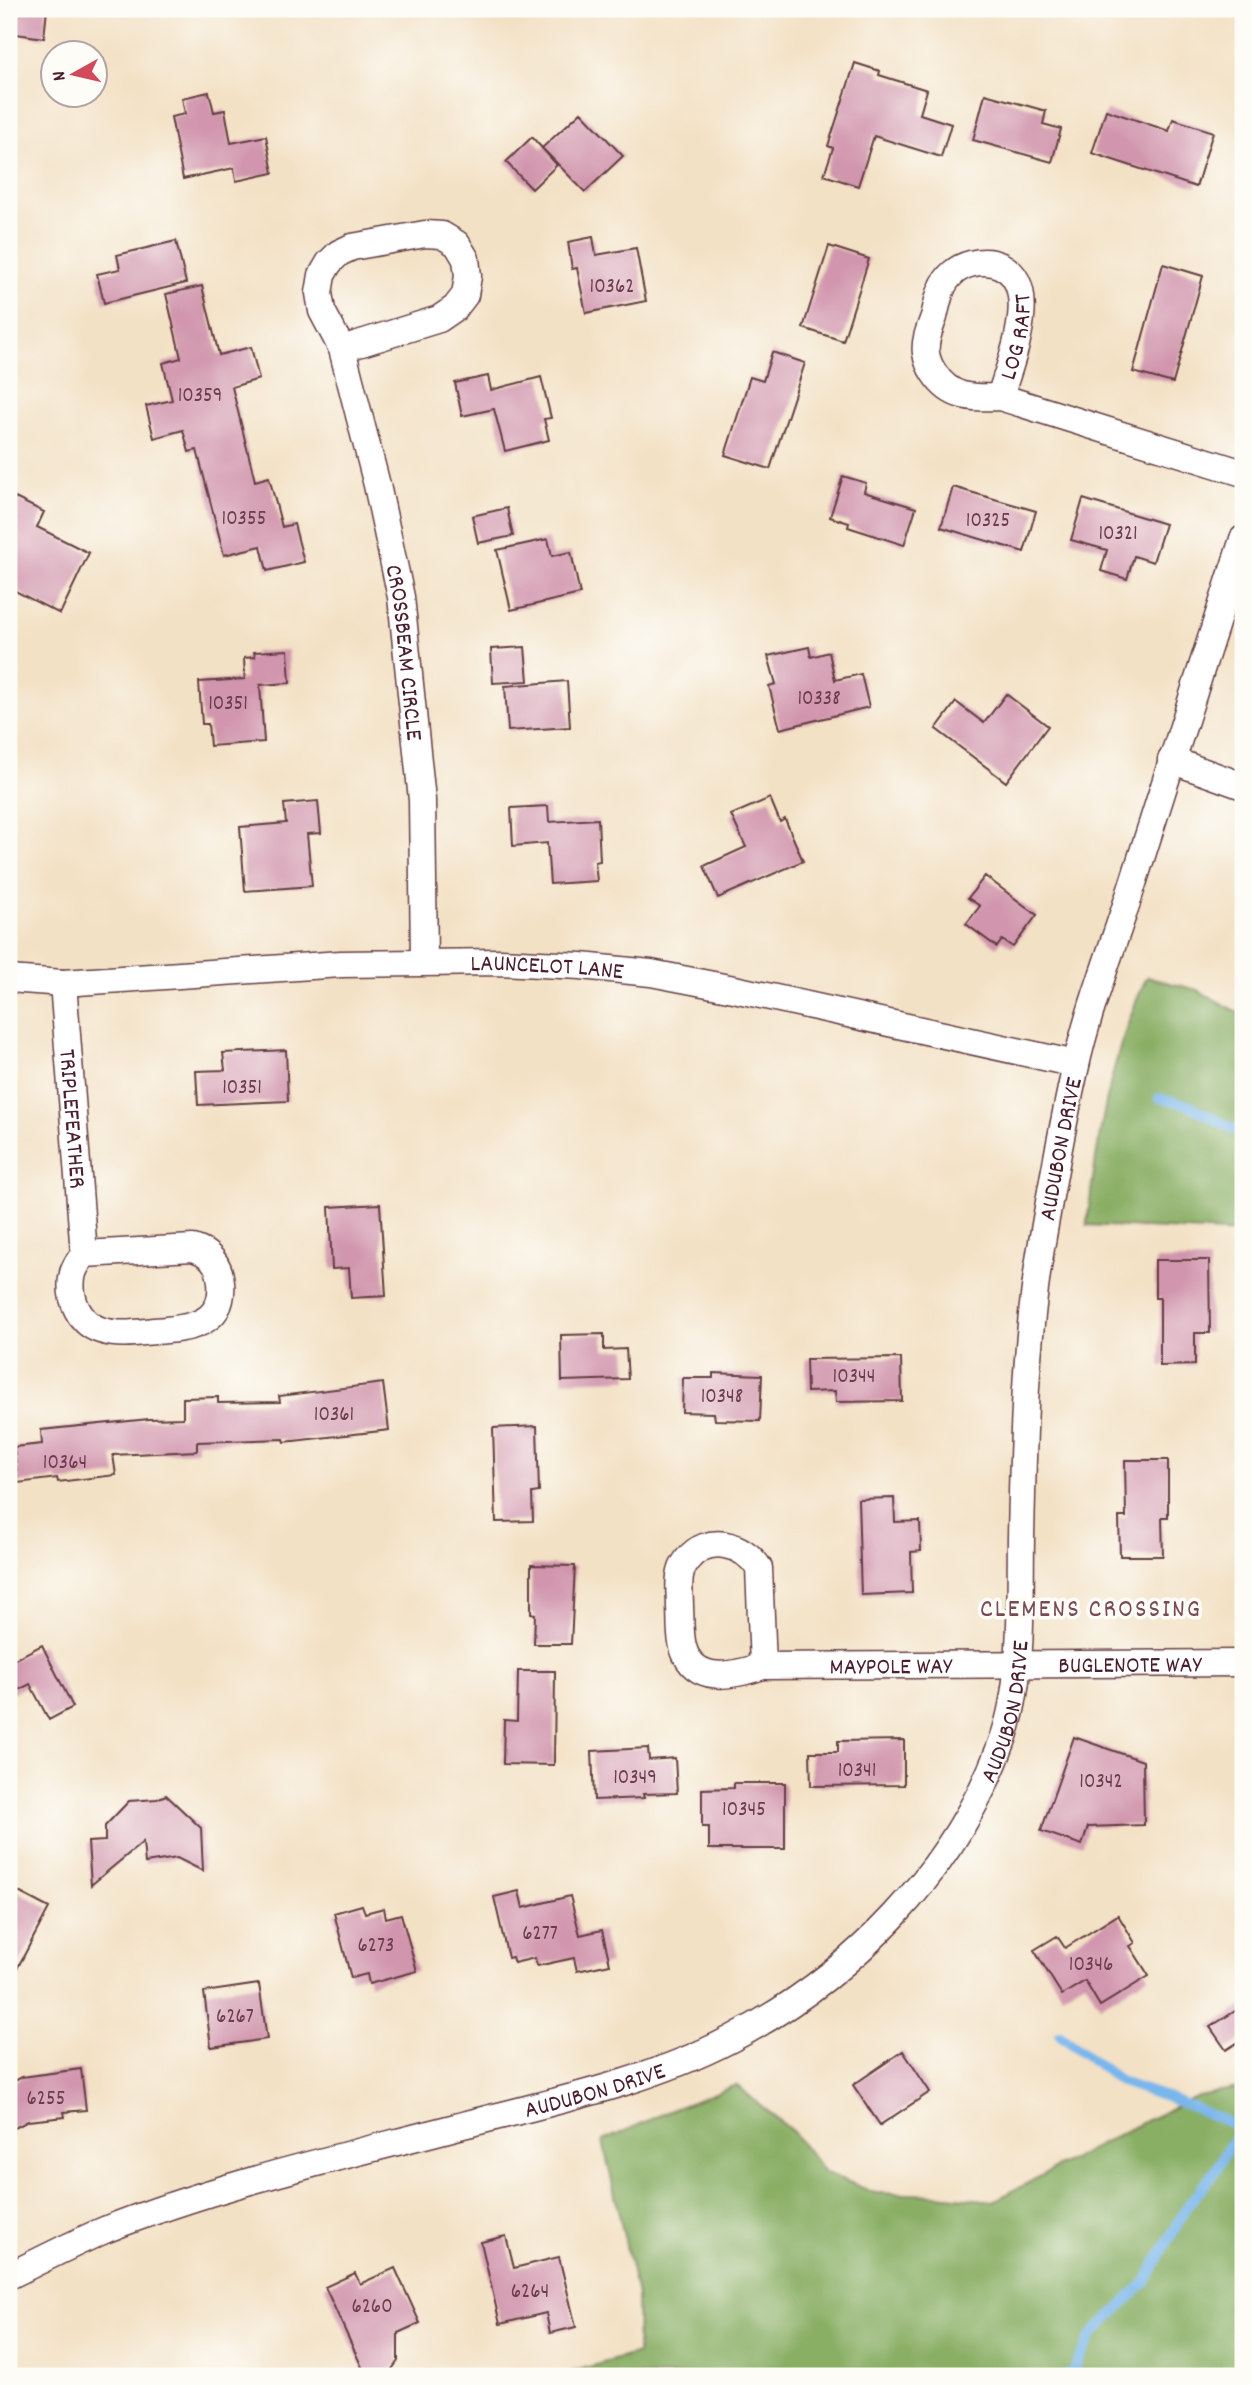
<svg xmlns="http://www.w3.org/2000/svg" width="1252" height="2385" viewBox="0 0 1252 2385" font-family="Dekko,sans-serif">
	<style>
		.forest { fill: #89af65; stroke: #6a6748; stroke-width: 2 }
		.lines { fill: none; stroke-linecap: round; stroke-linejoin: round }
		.stream { stroke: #79b6ec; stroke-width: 10 }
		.building { fill: #d196ad }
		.street-casing { stroke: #633c42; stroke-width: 29 }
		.street { stroke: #fff; stroke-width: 26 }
		.labels { text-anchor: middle; stroke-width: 7; stroke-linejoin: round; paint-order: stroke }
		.number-label { font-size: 21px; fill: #6c3d4c }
		.street-label { font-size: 24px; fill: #4a1f2b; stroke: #fdfcf7 }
		.neighbourhood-label { font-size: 26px; letter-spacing: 2px; fill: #794958; stroke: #fdfcf7 }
	</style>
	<rect width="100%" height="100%" fill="#fdfcf7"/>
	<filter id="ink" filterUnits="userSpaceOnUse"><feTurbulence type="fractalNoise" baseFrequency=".0143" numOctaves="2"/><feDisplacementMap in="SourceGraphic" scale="14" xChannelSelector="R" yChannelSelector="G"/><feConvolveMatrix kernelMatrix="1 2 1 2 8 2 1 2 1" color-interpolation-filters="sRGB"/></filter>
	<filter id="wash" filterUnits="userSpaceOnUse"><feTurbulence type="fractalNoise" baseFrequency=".00686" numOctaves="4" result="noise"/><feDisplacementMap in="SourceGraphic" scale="28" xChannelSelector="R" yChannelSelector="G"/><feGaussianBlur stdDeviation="1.57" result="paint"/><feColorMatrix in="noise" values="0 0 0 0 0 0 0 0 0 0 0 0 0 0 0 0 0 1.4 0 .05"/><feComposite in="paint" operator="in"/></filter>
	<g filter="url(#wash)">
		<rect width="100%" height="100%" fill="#f3e1c5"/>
		<path class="forest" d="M1147 977 1197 990 1243 1015V1233L1087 1225C1097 1141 1110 1054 1147 977Z
			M736 2085 793 2132 824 2172 875 2193 938 2195 994 2201 1135 2126 1198 2096 1243 2087V2376H557L638 2353 637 2295 603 2141 669 2111Z"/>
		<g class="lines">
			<path class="stream" d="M1159 1098 1188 1105 1243 1134
				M1060 2035 1121 2082 1180 2102 1242 2128
				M1065 2376 1073 2371 1092 2335 1146 2281 1188 2205 1217 2169 1230 2144 1243 2128"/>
		</g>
		<g id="blocks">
			<path class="building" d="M9 9H47L44 38 9 33Z
				M855 63 880 71 879 75 927 90 920 114 951 124 941 157 874 136 858 186 824 175 833 148 828 146Z
				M209 92 214 112 225 110 231 143 266 136 273 173 236 181 234 168 183 179 171 117 185 114 182 98Z
				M985 94 1046 111 1043 124 1061 129 1052 162 973 140Z
				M1106 110 1169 131 1173 119 1213 132 1196 187 1092 153Z
				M581 112 623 156 585 192 542 148Z
				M532 137 557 165 532 189 506 162Z
				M593 237 596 255 636 248 646 301 586 313 577 268 572 269 568 242Z
				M176 241 186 283 104 303 97 274 120 269 117 255Z
				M829 246 869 259 843 341 803 328Z
				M1163 264 1203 276 1173 383 1133 372Z
				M202 286 219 355 251 347 259 379 232 387 255 481 269 477 282 527 294 524 304 562 267 571 261 546 224 555 197 450 189 452 183 430 154 438 146 406 172 400 163 363 181 358 166 294Z
				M772 352 805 363 770 469 725 455 750 377 763 381Z
				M488 376 491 390 541 377 551 418 544 419 549 440 505 451 494 409 462 416 455 383Z
				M843 476 866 483 864 492 916 508 904 545 848 527 849 523 830 517Z
				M953 487 1036 511 1024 552 941 527Z
				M9 495 44 512 37 527 89 553 60 614 9 588Z
				M1083 499 1165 524 1153 562 1134 556 1127 579 1101 571 1107 550 1071 540Z
				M507 508 513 536 478 543 472 516Z
				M548 539 552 556 571 552 580 594 511 610 497 550Z
				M525 647 528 681 493 683 491 649Z
				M809 647 811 657 829 652 835 680 861 674 869 707 780 729 769 686 776 684 768 656Z
				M288 650 290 683 260 685 264 742 210 746 208 724H202L199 682 245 679 244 658 255 657 254 652Z
				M567 681 570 727 508 731 505 686Z
				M1006 694 1048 726 1006 782 936 729 956 702 984 723Z
				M770 798 780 822 785 819 803 861 718 898 704 866 746 847 731 815Z
				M318 801 321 833 307 834 312 886 245 891 240 827 286 823 284 804Z
				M548 806 549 822 598 819 600 861 595 862 597 881 550 884 547 843 513 846 511 808Z
				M985 876 1037 915 1013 947 1002 940 997 947 966 924 980 906 968 898Z
				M286 1050 288 1101 198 1105 196 1071 225 1070 223 1053Z
				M380 1204 386 1296 351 1298 349 1268 332 1269 329 1207Z
				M1155 1260H1209L1210 1333H1195V1365L1160 1366V1298H1155Z
				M604 1334V1350L626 1349 628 1379 562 1381 561 1335Z
				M901 1358 902 1401 836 1402 835 1391 807 1392 806 1359Z
				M713 1373 762 1375 760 1421 715 1420 714 1413 682 1412 683 1378H713Z
				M383 1383 389 1430 285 1442 284 1439 197 1442V1451L113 1455 116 1475 58 1482 57 1478 18 1483 14 1447 42 1444 41 1430 149 1419 183 1418V1398L218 1397V1403L280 1402 279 1396Z
				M537 1426 539 1492 532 1493 533 1521 496 1522 493 1428Z
				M1125 1460H1168V1517H1162L1163 1556H1120L1119 1517H1126Z
				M894 1498 895 1522 920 1521 921 1551 911 1552 912 1593 861 1595 858 1499Z
				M531 1565 575 1566 571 1644H534L535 1614 531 1613Z
				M42 1645 73 1707 49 1720 30 1684 9 1695V1662Z
				M518 1671H555L554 1765 503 1764 504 1720 517 1721Z
				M1074 1737 1143 1761 1144 1825 1088 1827 1082 1845 1041 1831Z
				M904 1740V1785L811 1786 810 1752H838V1741Z
				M648 1748 649 1760 675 1758 677 1793 643 1794 644 1798 594 1800 592 1751Z
				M734 1783H785V1849H709V1827H702V1789L734 1788Z
				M166 1795 201 1828 203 1871 177 1858 145 1863 143 1842 91 1885 88 1842 105 1841V1826L129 1801 157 1799Z
				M9 1887 49 1908 9 1984Z
				M519 1891 523 1908 570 1896 580 1935 602 1930 610 1964 577 1971 574 1958 537 1966 535 1958 514 1963 512 1957 508 1958 494 1897Z
				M362 1905 365 1913 384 1908 386 1918 401 1914 417 1971 369 1984 367 1974 351 1978 334 1913Z
				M1118 1915 1135 1943 1130 1946 1149 1976 1100 2006 1085 1981 1062 1995 1034 1950 1057 1936 1065 1948Z
				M259 1984 267 2039 211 2047 204 1992Z
				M1243 2006V2039L1226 2050 1210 2027Z
				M903 2051 930 2092 880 2125 853 2085Z
				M81 2069 86 2110 64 2112 65 2117 28 2121 9 2131V2084L22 2077Z
				M506 2236 514 2268 559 2257 576 2327 550 2333 546 2313 500 2324 481 2242Z
				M395 2268 420 2323 398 2333V2361L387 2376H366L325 2287 355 2273 360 2284Z"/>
		</g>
	</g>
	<g filter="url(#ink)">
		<use href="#blocks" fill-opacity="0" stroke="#633c42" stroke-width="2"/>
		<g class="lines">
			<defs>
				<g id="street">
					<path id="s1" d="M342 349 439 319 455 308 465 295 468 276 466 259 457 244 442 235 425 234 352 247 339 253 329 263 322 275 319 293 322 311 342 349 377 485 401 597 422 800 424 962"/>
					<path id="s2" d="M1000 397C1010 362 1047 277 993 263 980 260 963 264 953 273 940 284 938 301 934 317 930 328 924 341 926 353 927 360 930 367 934 373 951 399 971 398 1000 397L1243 473"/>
					<path d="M1171 760 1243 786"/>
					<path id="s3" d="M9 979 63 983 341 964 500 962 581 966 651 973 734 989 1076 1064"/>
					<path id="s4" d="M63 983 84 1254C79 1261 73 1268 72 1278 69 1299 79 1323 100 1330 118 1336 136 1333 154 1331 186 1329 225 1326 221 1282 219 1263 210 1253 193 1248L84 1254"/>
					<path id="s5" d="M763 1666 759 1568C743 1543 707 1534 687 1560 676 1574 680 1591 680 1607 681 1622 679 1641 686 1655 701 1685 738 1674 763 1666L1243 1663"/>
					<path id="s6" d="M9 2276C41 2260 74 2243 107 2229 223 2183 346 2156 467 2124 556 2101 649 2082 731 2039 852 1976 955 1871 1002 1742 1024 1683 1020 1600 1021 1538 1023 1441 1025 1343 1041 1248 1051 1189 1062 1128 1075 1070 1087 1013 1111 952 1129 896 1166 777 1205 658 1243 539"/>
				</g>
			</defs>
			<use href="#street" class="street-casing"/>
			<use href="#street" class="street"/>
		</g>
	</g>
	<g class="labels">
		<g class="number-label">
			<text x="612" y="292">10362</text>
			<text x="200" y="401">10359</text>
			<text x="244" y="524">10355</text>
			<text x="988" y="526">10325</text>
			<text x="1118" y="539">10321</text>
			<text x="819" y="704">10338</text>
			<text x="228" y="709">10351</text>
			<text x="242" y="1093">10351</text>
			<text x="854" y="1382">10344</text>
			<text x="722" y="1402">10348</text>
			<text x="334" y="1420">10361</text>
			<text x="65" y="1468">10364</text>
			<text x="857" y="1776">10341</text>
			<text x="635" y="1783">10349</text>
			<text x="1101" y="1787">10342</text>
			<text x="744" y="1815">10345</text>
			<text x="540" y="1939">6277</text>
			<text x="376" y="1951">6273</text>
			<text x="1091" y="1970">10346</text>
			<text x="235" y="2022">6267</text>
			<text x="46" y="2104">6255</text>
			<text x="530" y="2297">6264</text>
			<text x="372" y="2312">6260</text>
		</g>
		<g class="street-label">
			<text dy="8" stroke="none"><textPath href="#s2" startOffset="63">LOG RAFT</textPath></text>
			<text dy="8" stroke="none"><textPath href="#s1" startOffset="732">CROSSBEAM CIRCLE</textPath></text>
			<text dy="8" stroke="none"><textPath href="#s3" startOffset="539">LAUNCELOT LANE</textPath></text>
			<text dy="8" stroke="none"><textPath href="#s4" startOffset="136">TRIPLEFEATHER</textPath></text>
			<text dy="8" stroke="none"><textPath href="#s6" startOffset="1771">AUDUBON DRIVE</textPath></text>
			<text dy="8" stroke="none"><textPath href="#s5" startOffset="733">BUGLENOTE WAY</textPath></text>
			<text dy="8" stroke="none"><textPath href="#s5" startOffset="494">MAYPOLE WAY</textPath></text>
			<text dy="8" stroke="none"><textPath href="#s6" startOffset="1204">AUDUBON DRIVE</textPath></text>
			<text dy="8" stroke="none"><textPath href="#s6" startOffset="616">AUDUBON DRIVE</textPath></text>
		</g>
		<g class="neighbourhood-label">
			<text x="1091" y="1616">CLEMENS CROSSING</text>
		</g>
	</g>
	<rect width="1252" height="2385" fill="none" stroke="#fdfcf7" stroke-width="35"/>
	<g transform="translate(74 74) rotate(262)"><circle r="33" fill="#fdfcf7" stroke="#b5a4a5" stroke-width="2"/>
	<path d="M0-5L12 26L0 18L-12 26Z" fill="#d1495b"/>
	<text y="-10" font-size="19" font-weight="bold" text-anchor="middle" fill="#4a1f2b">N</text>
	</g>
</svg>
